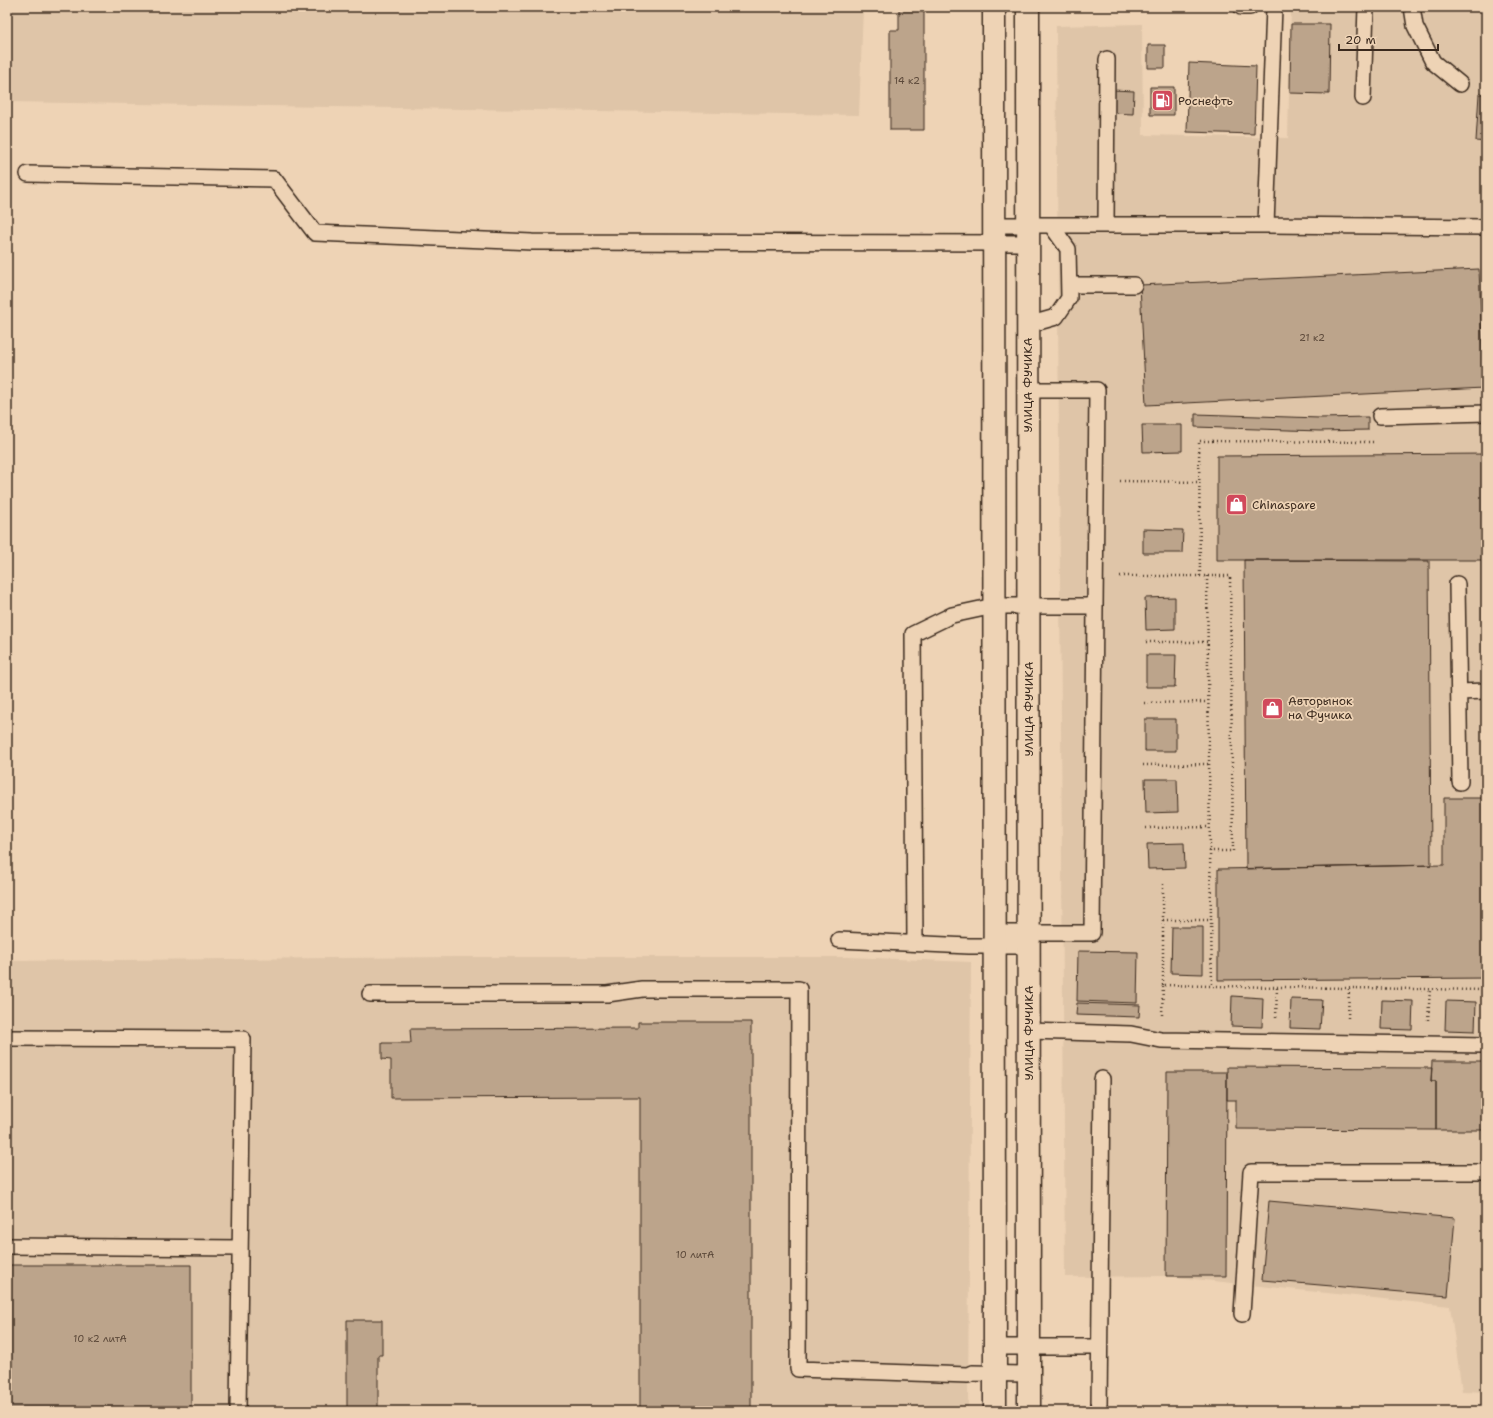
<svg xmlns="http://www.w3.org/2000/svg" width="1493" height="1418" viewBox="0 0 1493 1418" font-family="'Shantell Sans',sans-serif">
	<style>
		.built { fill: #dfc5a8 }
		.building { fill: #bca48b; stroke: #3b2a1e }
		.lines { fill: none; stroke-linecap: round; stroke-linejoin: round }
		.service-casing { stroke: #3b2a1e; stroke-width: 18 }
		.minor-casing { stroke: #3b2a1e; stroke-width: 25 }
		.path { stroke: #3b2a1e; stroke-width: 2.5; stroke-dasharray: 1 3; stroke-linecap: butt }
		.service { stroke: #eed3b5; stroke-width: 15 }
		.minor { stroke: #eed3b5; stroke-width: 22 }
		.labels { text-anchor: middle; stroke-width: 3.5; stroke-linejoin: round; paint-order: stroke }
		.number-label { font-size: 10px; fill: #5b4839 }
		.poi-label { font-size: 12px; fill: #3b2a1e; stroke: #eed3b5; text-anchor: start }
		.street-label { font-size: 12px; fill: #3b2a1e; stroke: #eed3b5 }
	</style>
	<rect width="100%" height="100%" fill="#eed3b5"/>
	<filter id="ink" filterUnits="userSpaceOnUse"><feTurbulence type="fractalNoise" baseFrequency=".025" numOctaves="2"/><feDisplacementMap in="SourceGraphic" scale="8" xChannelSelector="R" yChannelSelector="G"/><feConvolveMatrix kernelMatrix="1 2 1 2 8 2 1 2 1" color-interpolation-filters="sRGB"/></filter>
	<g filter="url(#ink)">
		<path class="built" d="M7 7H863L859 115 7 102Z
			M1291 7H1486V1392L1462 1391 1450 1306 1166 1276 1065 1277 1056 26 1142 24 1143 135 1288 138Z
			M457 957H848L971 962 968 1411H7V961Z"/>
		<path class="building" d="M899 7H924V130H890V30H899Z
			M1291 24H1330L1329 94 1290 93Z
			M1148 45H1165V68H1148Z
			M1189 63 1256 66 1254 134 1187 132Z
			M1150 87H1174V115H1150Z
			M1113 90 1134 91 1133 114 1111 113Z
			M1479 94H1486V142L1476 141Z
			M1479 269 1484 388 1146 405 1140 285Z
			M1195 414 1320 418 1368 417V430L1320 431 1195 427Z
			M1142 425H1182V451L1143 452Z
			M1486 454V662H1483L1482 560H1217V456Z
			M1143 529 1183 530 1182 553H1143Z
			M1244 560 1429 561 1431 865 1246 869Z
			M1175 597V629L1146 630 1145 598Z
			M1146 655H1176L1175 687H1146Z
			M1484 717H1486V978L1218 980V869L1444 865V798H1484Z
			M1145 719H1176V751H1145Z
			M1145 779H1177L1178 812 1146 813Z
			M1184 843 1185 868 1148 869 1147 844Z
			M1172 927H1203V974L1171 973Z
			M1078 951 1138 952 1137 1003 1077 1001Z
			M1232 996 1263 998 1262 1027 1231 1026Z
			M1291 999 1322 1000 1320 1029 1290 1028Z
			M1382 1000 1413 1001 1412 1030 1381 1029Z
			M1446 1001 1476 1002 1475 1031 1445 1030Z
			M1077 1003 1140 1005 1139 1017 1076 1015Z
			M638 1022H751V1411H640V1097L391 1098V1060L382 1059V1043H411L410 1029 638 1028Z
			M1432 1061H1486V1130H1436V1081H1431Z
			M1227 1067 1432 1068 1431 1081H1436V1130L1236 1129V1100H1227Z
			M1167 1072H1227L1226 1276H1166Z
			M1269 1201 1455 1218 1448 1296 1262 1280Z
			M9 1265H191V1411H9Z
			M347 1320H382V1355H378V1411H347Z"/>
		<g class="lines">
			<defs>
				<path id="service" d="M1241 7H1250
					M1412 7 1415 26 1433 62 1460 84
					M1363 98 1366 7
					M28 174 274 179 315 233 532 242 1028 243
					M994 225H1266L1486 227
					M1106 225 1107 59
					M1266 225 1274 7
					M1069 285H1134
					M1028 325 1056 317 1069 298 1068 249 1051 225
					M1380 416 1486 413
					M1457 584 1460 782
					M1459 692 1486 691
					M994 933H1092L1097 390H1028
					M839 940 969 946H1028
					M915 943 913 634 952 615 994 606H1095
					M370 994H607L642 989H799L798 1369 968 1375 972 1373 1029 1374
					M1029 1031 1131 1034 1161 1040 1486 1045
					M7 1038 243 1039 238 1411
					M7 1246 240 1248
					M1242 1314 1251 1172H1486
					M994 1347H1099
					M1099 1411 1102 1079"/>
				<path id="minor" d="M994 7 995 1411
					M1028 7 1029 1411"/>
			</defs>
			<use href="#service" class="service-casing"/>
			<use href="#minor" class="minor-casing"/>
			<path class="path" d="M1120 481 1200 482
				M1120 576H1200L1199 441 1375 442
				M1200 576H1230L1233 851H1210L1212 986 1486 990
				M1207 576 1210 851
				M1146 642H1208
				M1144 703 1208 702
				M1143 765 1209 764
				M1146 828 1210 827
				M1163 920H1211
				M1163 985V883
				M1162 1015 1163 985 1212 986
				M1276 1017 1277 988
				M1348 1018 1349 988
				M1428 1020 1430 989"/>
			<use href="#service" class="service"/>
			<use href="#minor" class="minor"/>
		</g>
	</g>
	<defs>
		<symbol id="fuel-square" viewBox="-11 -11 22 22"><rect x="-9" y="-9" width="18" height="18" rx="4" fill="#d1495b" stroke="#eed3b5"/><path d="M-5.5-6h7V0h2V4h1.3V-2.5L3-4.5l.8-.8L6-3V5H2.5V1h-1V6h-7ZM-4.2-4.7v3.2H.2V-4.7Z" fill="#fff"/></symbol>
		<symbol id="shop-square" viewBox="-11 -11 22 22"><rect x="-9" y="-9" width="18" height="18" rx="4" fill="#d1495b" stroke="#eed3b5"/><path d="M-5-2.5h2.3a2.7 3.5 0 0 1 5.4 0H5L5.5 6h-11ZM-1.5-2.5h3a1.5 2.3 0 0 0-3 0Z" fill="#fff"/></symbol>
	</defs>
	<g fill-rule="evenodd">
		<use href="#fuel-square" x="1150" y="88" width="25" height="25"/>
		<use href="#shop-square" x="1224" y="492" width="25" height="25"/>
		<use href="#shop-square" x="1260" y="696" width="25" height="25"/>
	</g>
	<g class="labels">
		<g class="number-label">
			<text x="907" y="84">14 к2</text>
			<text x="1312" y="341">21 к2</text>
			<text x="695" y="1258">10 литA</text>
			<text x="100" y="1342">10 к2 литА</text>
		</g>
		<g class="poi-label">
			<text x="1178" y="105">Роснефть</text>
			<text x="1252" y="509">Chinaspare</text>
			<text x="1288" y="705">Авторынок<tspan x="1288" dy="14">на Фучика</tspan></text>
		</g>
		<g class="street-label">
			<text transform="translate(1028 385) rotate(-90)" y="4">УЛИЦА ФУЧИКА</text>
			<text transform="translate(1029 709) rotate(-90)" y="4">УЛИЦА ФУЧИКА</text>
			<text transform="translate(1029 1033) rotate(-90)" y="4">УЛИЦА ФУЧИКА</text>
		</g>
	</g>
	<rect width="1493" height="1418" fill="none" stroke="#eed3b5" stroke-width="24"/>
	<rect x="12" y="12" width="1469" height="1394" fill="none" stroke="#3b2a1e" stroke-width="1.5" filter="url(#ink)"/>
	<path d="M1339 44v6h99v-6" fill="none" stroke="#3b2a1e" stroke-width="2"/>
	<text x="1345" y="44" font-size="12" fill="#3b2a1e" stroke="#eed3b5" stroke-width="3" paint-order="stroke">20 m</text>
</svg>
